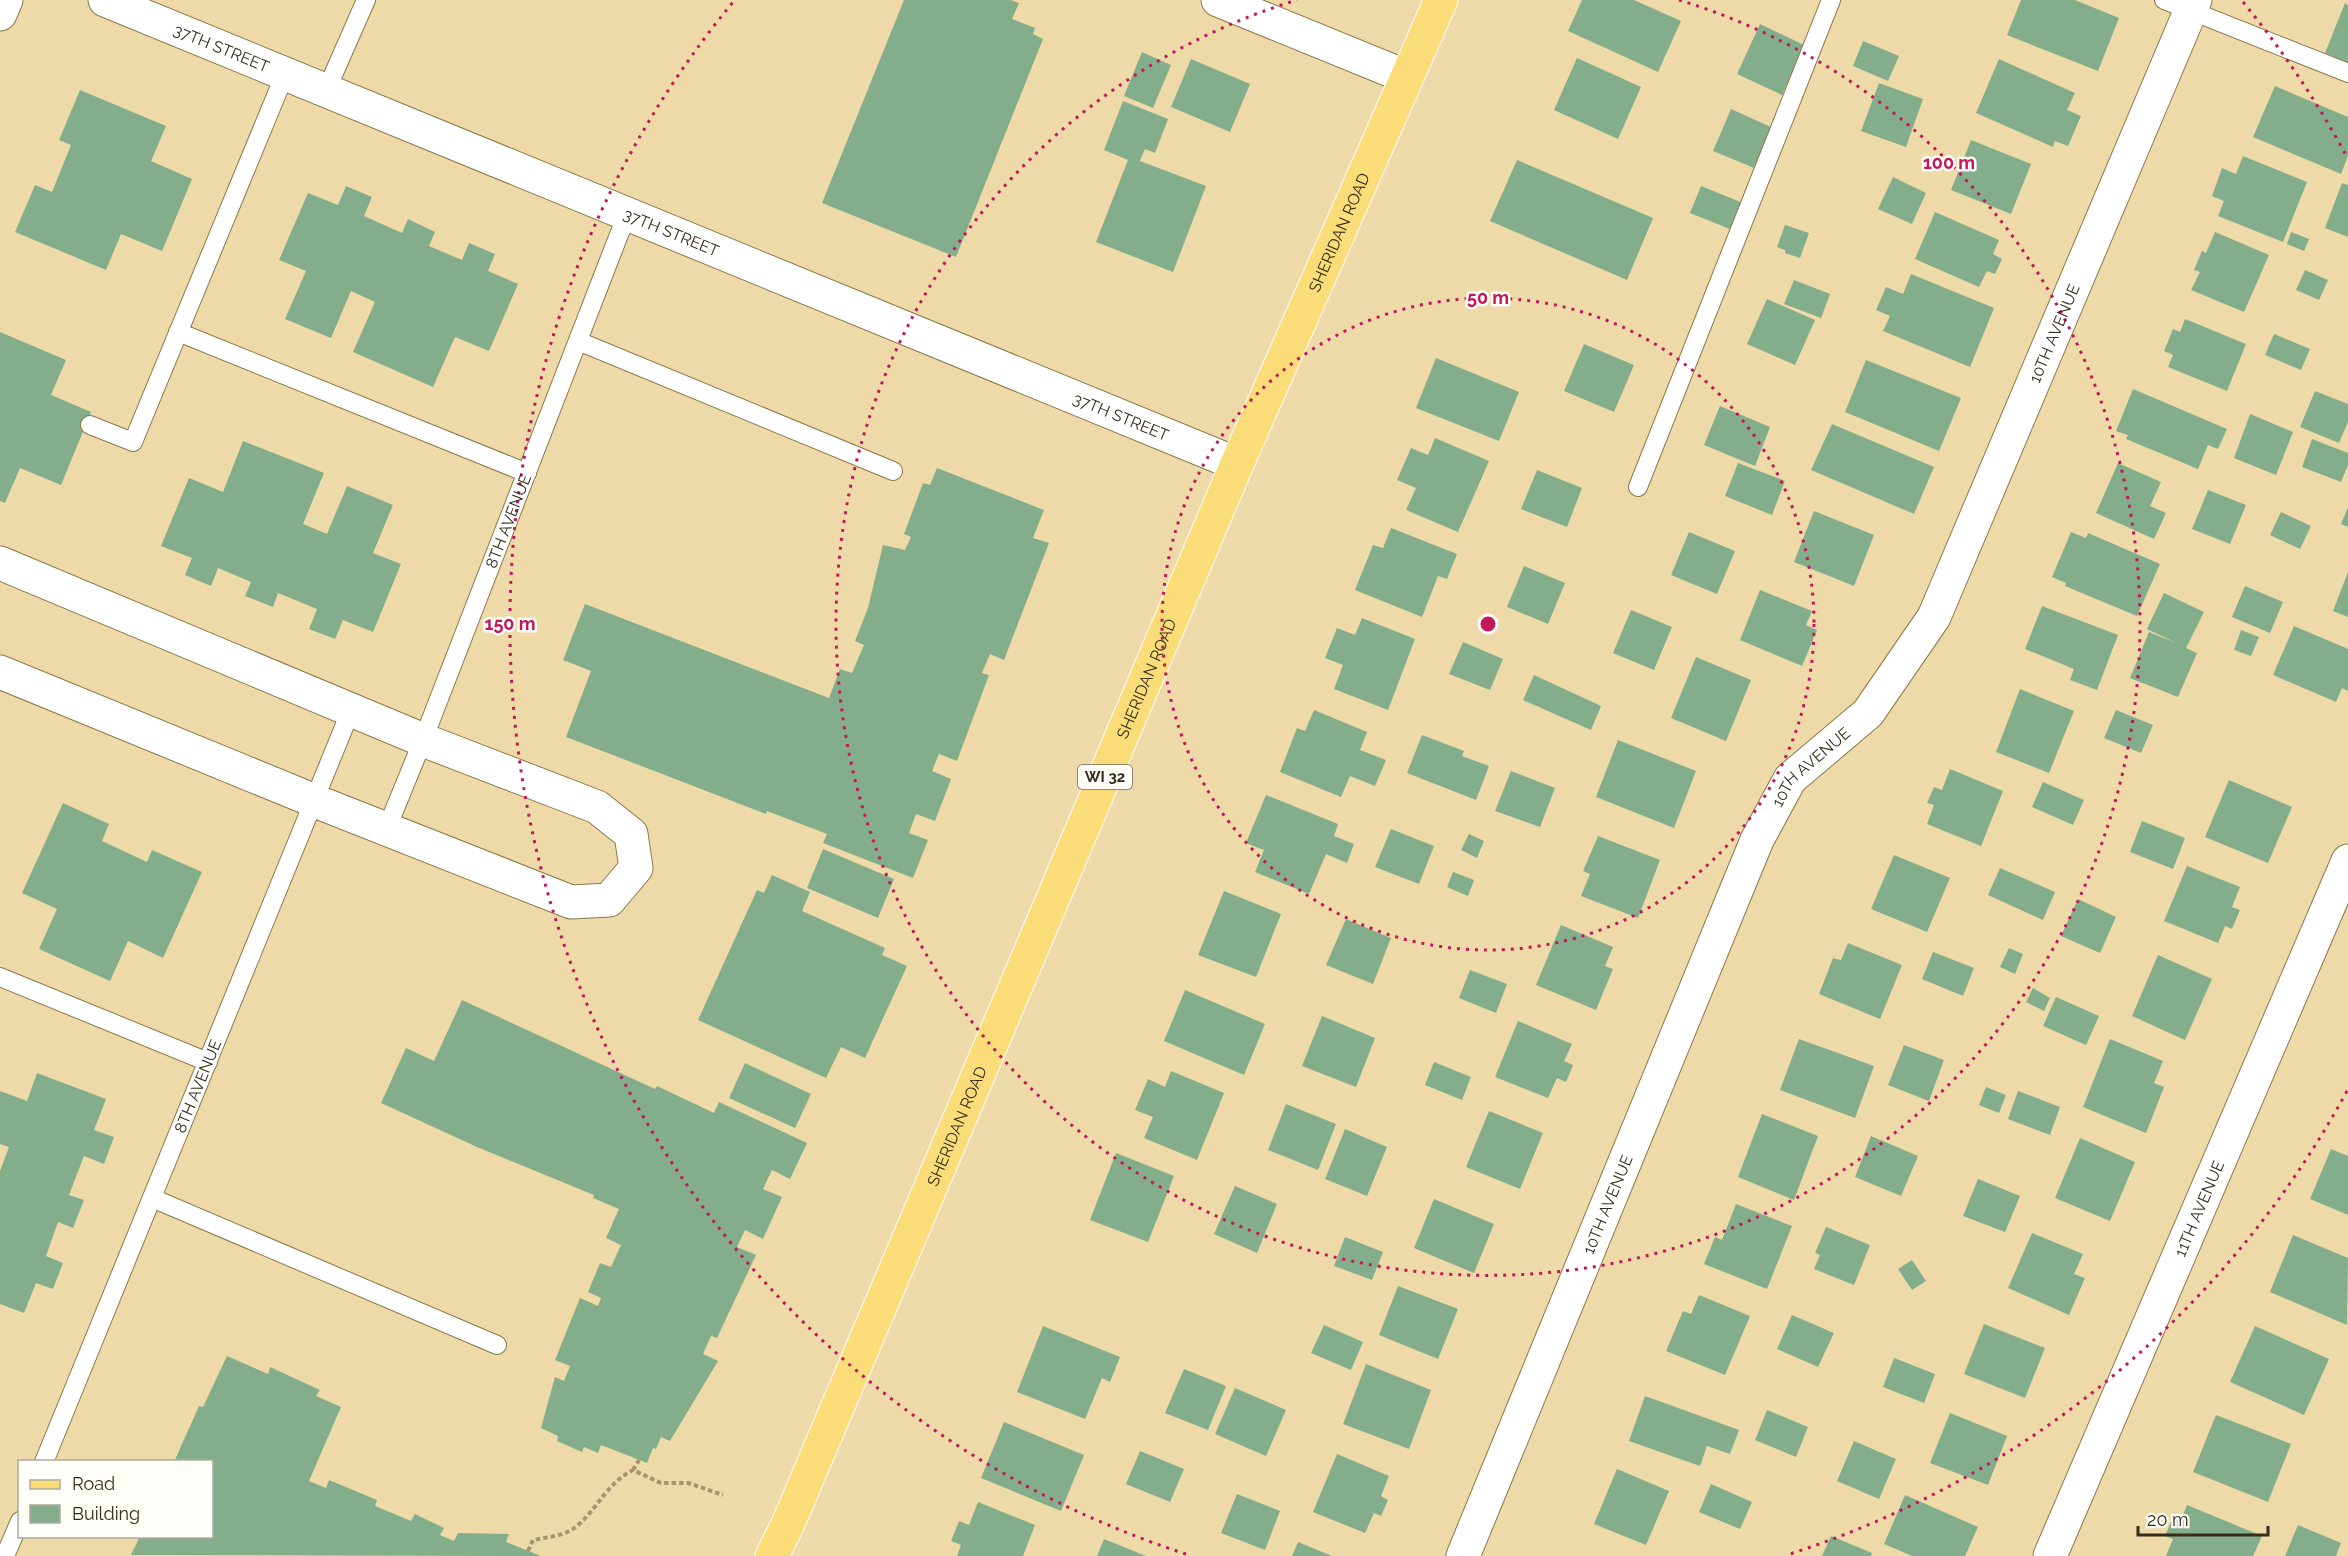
<svg xmlns="http://www.w3.org/2000/svg" width="2348" height="1556" viewBox="0 0 2348 1556" font-family="Raleway,sans-serif">
	<style>
		.building { fill: #84ae8b }
		.lines { fill: none; stroke-linecap: round; stroke-linejoin: round }
		.lane-casing { stroke: #8b7849; stroke-width: 20 }
		.street-casing { stroke: #8b7849; stroke-width: 35 }
		.secondary-casing { stroke: #8b7849; stroke-width: 35 }
		.primary-casing { stroke: #fff; stroke-width: 35 }
		.path { stroke: #a4956f; stroke-width: 4; stroke-dasharray: 4.5 3; stroke-linecap: butt }
		.lane { stroke: #fff; stroke-width: 18 }
		.street { stroke: #fff; stroke-width: 33 }
		.secondary { stroke: #fff; stroke-width: 33 }
		.primary { stroke: #fadc78; stroke-width: 33 }
		.ring { fill: none; stroke: #c2185b; stroke-width: 3; stroke-dasharray: 3 6 }
		.labels { text-anchor: middle; stroke-width: 5; stroke-linejoin: round; paint-order: stroke }
		.shield { fill: #fefdf8; stroke: #716b5c; stroke-width: 1.5 }
		.shield-label { font-size: 15px; font-weight: bold; fill: #352d19 }
		.street-label { font-size: 16px; fill: #352d19; stroke: #fefdf8 }
		.centre { fill: #c2185b; stroke: #fefdf8; stroke-width: 3 }
		.ring-label { font-size: 18px; text-anchor: middle; font-weight: bold; fill: #c2185b; stroke: #fefdf8; stroke-width: 5; stroke-linejoin: round; paint-order: stroke }
	</style>
	<rect width="100%" height="100%" fill="#eedaa8"/>
	<path class="building" d="M904 0H1011L1019 3 1012 19 1035 28 1033 34 1043 39 956 257 822 203Z
		M1582 0H1634L1681 21 1658 72 1568 31Z
		M2021 0H2075L2119 18 2098 71 2007 35Z
		M2345 3 2348 5V63L2325 53Z
		M1760 24 1804 45 1782 95 1737 74Z
		M1863 41 1899 56 1888 81 1853 66Z
		M1142 52 1171 65 1153 108 1124 96Z
		M1577 58 1641 87 1618 139 1554 110Z
		M1191 59 1250 84 1230 132 1171 107Z
		M1999 59 2075 93 2067 110 2081 116 2068 146 2055 141 2053 147 1976 113Z
		M1879 83 1923 99 1906 147 1861 131Z
		M2275 86 2348 117V156L2341 174 2253 137Z
		M80 90 166 126 151 161 192 179 162 251 121 234 106 270 15 232 35 185 52 192 71 145 59 140Z
		M1123 101 1168 119 1155 153 1145 149 1140 161 1206 186 1173 272 1096 242 1128 160 1104 150Z
		M1731 109 1771 127 1754 168 1713 151Z
		M1971 140 2031 164 2011 214 1951 190Z
		M2243 156 2307 182 2283 242 2218 216 2224 201 2212 196 2222 168 2236 174Z
		M1517 160 1653 218 1627 280 1490 221Z
		M1893 177 1926 193 1912 224 1878 209Z
		M2342 183 2348 185V237L2325 228Z
		M346 186 372 197 364 216 402 233 408 219 435 232 429 246 462 260 469 243 495 254 488 271 518 284 489 351 455 337 433 387 353 352 375 302 351 291 331 338 285 319 306 271 279 260 308 193 338 205Z
		M1701 186 1743 203 1732 230 1690 213Z
		M1935 212 1999 240 1993 254 2002 259 1995 274 1987 271 1979 287 1915 259Z
		M1785 225 1809 233 1800 258 1785 253V250L1777 247Z
		M2215 232 2269 255 2244 312 2191 290 2200 272 2194 270 2202 251 2206 253Z
		M2291 232 2309 239 2304 251 2287 244Z
		M2305 270 2328 280 2319 300 2296 290Z
		M1911 274 1994 308 1970 367 1883 331 1890 316 1876 310 1886 287 1903 294Z
		M1794 280 1830 294 1821 318 1784 304Z
		M1767 299 1815 320 1795 365 1747 344Z
		M2185 319 2246 344 2227 391 2168 367 2173 355 2164 351 2173 329 2180 332Z
		M0 332 66 360 51 395 91 412 61 485 20 468 5 503 0 501Z
		M2274 334 2310 349 2301 370 2265 355Z
		M1584 344 1634 365 1614 412 1564 391Z
		M1436 358 1519 392 1499 441 1416 408Z
		M1866 360 1961 398 1939 451 1845 412Z
		M2133 389 2227 429 2218 449 2208 445 2198 469 2126 439 2128 435 2116 431Z
		M2315 391 2348 404V422L2339 443 2300 427Z
		M1720 406 1770 427 1755 466 1704 445Z
		M2250 414 2293 432 2276 475 2234 458Z
		M1832 424 1934 467 1914 514 1811 470Z
		M1435 438 1489 461 1458 532 1406 510 1416 488 1397 480 1411 448 1428 455Z
		M2312 439 2348 453V465L2341 482 2302 467Z
		M243 441 324 473 303 524 327 534 347 486 393 505 373 553 401 564 373 632 343 620 335 639 309 629 317 609 278 593 273 607 245 596 251 582 218 568 211 586 185 575 192 558 161 546 189 478 223 492Z
		M1738 463 1785 481 1772 515 1725 496Z
		M2118 463 2161 482 2150 506 2166 513 2154 539 2096 513Z
		M937 468 1044 510 1033 538 1049 543 1004 660 990 654 982 673 989 675 957 761 939 754 932 771 951 779 935 821 916 814 909 833 928 840 913 878 823 843 827 834 767 811 766 814 566 737 591 671 563 660 585 604 829 698 840 669 852 673 864 645 855 641 868 608 883 545 905 550 911 537 904 534 923 483 930 485Z
		M1537 470 1582 488 1567 527 1521 509Z
		M2208 490 2246 505 2230 544 2192 529Z
		M2348 507V527L2341 524Z
		M1814 511 1874 535 1854 586 1794 562Z
		M2281 512 2311 526 2300 549 2270 535Z
		M1391 528 1457 554 1447 579 1438 576 1422 617 1355 590 1373 545 1383 548Z
		M1689 532 1735 551 1717 594 1671 575Z
		M2071 532 2086 538 2088 533 2160 564 2137 616 2065 586 2066 583 2052 577Z
		M1524 566 1565 583 1548 624 1507 607Z
		M2348 572V617L2333 611Z
		M2245 586 2283 602 2270 633 2232 617Z
		M1760 590 1812 611 1806 625 1817 630 1802 666 1740 640Z
		M2164 593 2204 612 2186 648 2197 653 2178 697 2130 678 2149 632 2176 643 2147 629Z
		M2042 606 2118 635 2097 690 2070 680 2074 669 2025 649Z
		M1631 610 1672 627 1654 670 1613 653Z
		M1362 618 1415 639 1388 710 1334 689 1343 665 1325 658 1337 628 1355 635Z
		M2294 626 2348 649V691L2342 688 2336 702 2273 675Z
		M2241 630 2259 637 2251 656 2234 650Z
		M1463 642 1503 659 1490 690 1449 674Z
		M1696 657 1751 680 1726 741 1671 718Z
		M1534 675 1601 706 1591 730 1523 700Z
		M2020 689 2074 711 2049 773 1996 752Z
		M1314 710 1367 732 1360 750 1386 760 1375 786 1350 776 1341 797 1280 772 1297 728 1305 731Z
		M2116 710 2153 725 2141 753 2104 738Z
		M1422 735 1464 751 1462 756 1489 766 1476 800 1407 773Z
		M1618 740 1696 771 1674 828 1596 797Z
		M1950 769 2003 791 1981 846 1927 824 1934 805 1927 803 1934 787 1942 790Z
		M1511 771 1555 788 1540 827 1495 811Z
		M2229 780 2292 807 2268 863 2205 837Z
		M2043 782 2084 800 2073 825 2032 807Z
		M1266 795 1338 824 1334 836 1354 844 1347 863 1326 854 1309 894 1255 872 1264 850 1246 843Z
		M63 803 109 824 102 841 147 862 152 850 202 872 163 958 128 941 110 981 39 949 57 909 22 893Z
		M2142 821 2185 838 2173 869 2130 852Z
		M1391 829 1434 846 1419 884 1375 867Z
		M1469 834 1484 841 1477 858 1461 850Z
		M1598 836 1660 860 1638 918 1581 896 1590 874 1583 871Z
		M823 849 894 879 878 918 807 888Z
		M1894 855 1950 878 1927 932 1871 909Z
		M2187 866 2240 887 2232 907 2240 910 2232 929 2225 926 2218 943 2164 921Z
		M2000 868 2055 892 2043 920 1988 895Z
		M1453 872 1474 880 1468 896 1447 887Z
		M772 875 810 892 802 911 885 948 882 955 907 966 865 1058 841 1047 826 1078 698 1020 757 890 764 893Z
		M1224 891 1281 914 1256 977 1198 955Z
		M2078 899 2116 917 2100 953 2061 936Z
		M1346 919 1391 938 1373 984 1326 965Z
		M1561 925 1613 947 1605 966 1613 969 1596 1010 1536 985Z
		M1848 943 1902 965 1880 1019 1819 994 1833 958 1841 960Z
		M2009 948 2023 954 2015 974 2000 967Z
		M1933 952 1974 968 1963 996 1922 979Z
		M2158 955 2212 979 2185 1040 2132 1016Z
		M1470 970 1507 984 1496 1013 1459 998Z
		M2033 988 2050 998 2044 1011 2026 1002Z
		M1185 990 1265 1024 1244 1075 1164 1041Z
		M2056 997 2099 1016 2086 1045 2043 1026Z
		M462 1000 655 1089 657 1086 714 1113 719 1102 807 1143 790 1179 772 1170 763 1189 782 1197 763 1239 745 1230 737 1247 756 1255 717 1338 711 1336 703 1354 718 1361 670 1441 661 1437 656 1449 653 1448 647 1463 601 1445 598 1453 584 1447 582 1452 557 1441 558 1436 541 1428 555 1377 564 1381 570 1366 555 1360 580 1298 598 1306 601 1298 588 1292 600 1263 611 1267 621 1245 606 1238 619 1209 593 1198 594 1195 477 1147 381 1103 406 1048 434 1061Z
		M1322 1016 1375 1038 1356 1087 1302 1066Z
		M1518 1021 1572 1044 1564 1061 1573 1065 1566 1082 1557 1078 1548 1098 1495 1077Z
		M1799 1039 1874 1066 1855 1118 1780 1090Z
		M2110 1039 2163 1061 2154 1083 2164 1087 2146 1133 2083 1107Z
		M1904 1045 1944 1060 1929 1101 1888 1085Z
		M1434 1062 1471 1077 1462 1100 1425 1085Z
		M745 1063 811 1094 795 1128 729 1098Z
		M1171 1071 1224 1093 1197 1160 1144 1138 1153 1117 1135 1110 1148 1079 1165 1087Z
		M37 1073 106 1099 94 1130 114 1137 104 1164 84 1156 69 1195 84 1200 73 1228 58 1222 46 1256 63 1263 53 1289 36 1283 24 1313 0 1304V1171L9 1147 0 1144V1091L27 1101Z
		M1986 1087 2006 1095 1999 1113 1979 1105Z
		M2018 1091 2060 1107 2050 1135 2008 1119Z
		M1286 1104 1336 1124 1318 1170 1268 1150Z
		M1489 1111 1543 1133 1520 1189 1466 1167Z
		M1762 1114 1818 1136 1794 1200 1738 1177Z
		M1345 1129 1387 1147 1367 1196 1325 1179Z
		M1871 1136 1918 1156 1901 1196 1855 1177Z
		M2080 1138 2135 1162 2110 1221 2055 1198Z
		M2331 1149 2348 1156V1215L2310 1199Z
		M1116 1153 1174 1176 1148 1242 1090 1220Z
		M1978 1179 2020 1196 2005 1232 1963 1216Z
		M1235 1186 1277 1204 1257 1253 1214 1234Z
		M1434 1199 1494 1224 1474 1273 1414 1248Z
		M1736 1204 1792 1226 1767 1289 1704 1264 1715 1237 1722 1240Z
		M1826 1227 1870 1245 1854 1285 1814 1269 1820 1255 1815 1253Z
		M2032 1233 2083 1254 2074 1274 2085 1278 2069 1315 2008 1288Z
		M2293 1235 2348 1258 2347 1325 2270 1292Z
		M1345 1237 1383 1252 1372 1280 1334 1266Z
		M1912 1260 1926 1281 1912 1290 1898 1269Z
		M1398 1286 1458 1309 1438 1359 1379 1335Z
		M1699 1295 1750 1316 1725 1375 1666 1351 1683 1311 1691 1314Z
		M1792 1315 1834 1333 1818 1367 1777 1349Z
		M1984 1324 2045 1348 2025 1398 1964 1374Z
		M1324 1325 1363 1342 1351 1370 1311 1353Z
		M1043 1326 1120 1357 1110 1382 1102 1378 1085 1419 1017 1392Z
		M2255 1326 2329 1359 2304 1415 2230 1382Z
		M227 1356 268 1374 270 1367 320 1390 316 1396 341 1407 309 1481 326 1488 329 1480 377 1500 375 1506 411 1521 415 1514 444 1528 440 1535 454 1541 458 1533 509 1534 506 1542 541 1556 131 1555 140 1536H212V1462H174L199 1406 203 1407Z
		M1894 1358 1935 1374 1924 1403 1883 1387Z
		M1366 1364 1431 1390 1409 1449 1343 1424Z
		M1184 1369 1226 1386 1208 1430 1165 1413Z
		M1235 1388 1286 1410 1266 1456 1215 1434Z
		M1645 1396 1739 1430 1730 1454 1707 1446 1700 1466 1629 1441Z
		M1767 1410 1808 1427 1796 1457 1755 1440Z
		M1950 1413 2007 1436 1988 1485 1930 1463Z
		M2216 1415 2291 1444 2268 1502 2193 1472Z
		M1004 1422 1084 1455 1061 1511 981 1478Z
		M1854 1441 1896 1459 1879 1499 1837 1481Z
		M1140 1451 1184 1469 1170 1502 1126 1484Z
		M1337 1454 1389 1476 1381 1496 1388 1500 1381 1516 1374 1513 1365 1533 1313 1512Z
		M1617 1469 1669 1491 1646 1545 1594 1524Z
		M1711 1484 1752 1502 1740 1529 1699 1512Z
		M1237 1494 1280 1511 1265 1550 1221 1533Z
		M1905 1495 1978 1527 1965 1556H1912L1884 1544Z
		M978 1502 1035 1525 1023 1556H957L961 1545 951 1541 959 1521 969 1525Z
		M2187 1505 2262 1536 2253 1556H2166L2173 1539 2165 1536 2173 1517 2181 1520Z
		M2298 1525 2341 1543 2336 1556H2285Z
		M1831 1536 1872 1553 1871 1556H1822Z
		M1104 1539 1146 1556H1097Z
		M1298 1542 1332 1556H1292Z"/>
	<g class="lines">
		<defs>
			<g id="lane">
				<path d="M2164 0 2348 73"/>
				<path d="M326 91 366 0"/>
				<path d="M178 332 527 473"/>
				<path d="M578 341 893 471"/>
				<path d="M90 425 133 442 285 74"/>
				<path d="M1638 487 1831 0"/>
				<path id="s1" d="M387 828 423 740 627 214"/>
				<path d="M0 977 208 1062"/>
				<path d="M152 1198 497 1345"/>
				<path id="s2" d="M44 1462 351 710"/>
				<path d="M5 1556 20 1521"/>
			</g>
			<g id="street">
				<path id="s3" d="M105 0 1237 464"/>
				<path d="M1218 0 1407 77"/>
				<path d="M0 563 423 740 597 807 631 834 636 868 609 900 571 902 315 801 0 672"/>
				<path id="s4" d="M1463 1556 1757 840 1790 779 1868 713 1934 617 2195 0"/>
				<path id="s5" d="M2050 1556 2348 861"/>
			</g>
			<path id="secondary" d="M0 14 6 0"/>
			<g id="primary">
				<path id="s6" d="M772 1556 788 1524 1237 464 1441 0"/>
			</g>
		</defs>
		<use href="#lane" class="lane-casing"/>
		<use href="#street" class="street-casing"/>
		<use href="#secondary" class="secondary-casing"/>
		<use href="#primary" class="primary-casing"/>
		<path class="path" d="M633 1470 639 1460
			M528 1551 533 1540C548 1537 565 1536 577 1526 599 1507 606 1484 633 1470L661 1483H688L723 1495"/>
		<use href="#lane" class="lane"/>
		<use href="#street" class="street"/>
		<use href="#secondary" class="secondary"/>
		<use href="#primary" class="primary"/>
	</g>
	<g class="ring">
		<circle cx="1488" cy="624" r="326"/>
		<path d="M1679 0A652 652 0 1 1 1297 0"/>
		<path d="M2347 1091A978 978 0 0 1 1790 1554M1186 1554A978 978 0 0 1 733 2M2243 2A978 978 0 0 1 2347 157"/>
	</g>
	<g class="labels">
		<rect class="shield" x="1078" y="765" width="54" height="24" rx="4.5"/>
		<g class="shield-label">
			<text x="1105" y="782">WI 32</text>
		</g>
		<g class="street-label">
			<text dy="6" stroke="none"><textPath href="#s3" startOffset="126">37TH STREET</textPath></text>
			<text dy="6" stroke="none"><textPath href="#s3" startOffset="612">37TH STREET</textPath></text>
			<text dy="6" stroke="none"><textPath href="#s6" startOffset="1440">SHERIDAN ROAD</textPath></text>
			<text dy="6" stroke="none"><textPath href="#s4" startOffset="1370">10TH AVENUE</textPath></text>
			<text dy="6" stroke="none"><textPath href="#s3" startOffset="1098">37TH STREET</textPath></text>
			<text dy="6" stroke="none"><textPath href="#s1" startOffset="330">8TH AVENUE</textPath></text>
			<text dy="6" stroke="none"><textPath href="#s6" startOffset="954">SHERIDAN ROAD</textPath></text>
			<text dy="6" stroke="none"><textPath href="#s4" startOffset="866">10TH AVENUE</textPath></text>
			<text dy="6" stroke="none"><textPath href="#s2" startOffset="406">8TH AVENUE</textPath></text>
			<text dy="6" stroke="none"><textPath href="#s6" startOffset="468">SHERIDAN ROAD</textPath></text>
			<text dy="6" stroke="none"><textPath href="#s4" startOffset="380">10TH AVENUE</textPath></text>
			<text dy="6" stroke="none"><textPath href="#s5" startOffset="378">11TH AVENUE</textPath></text>
		</g>
	</g>
	<circle cx="1488" cy="624" r="9" class="centre"/>
	<g class="ring-label">
		<text x="1949" y="169">100 m</text>
		<text x="1488" y="304">50 m</text>
		<text x="510" y="630">150 m</text>
	</g>
	<rect x="18" y="1460" width="195" height="78" fill="#fefdf8" stroke="#aeaa9f" stroke-width="1.5"/>
	<rect x="30" y="1480" width="30" height="9" fill="#fadc78" stroke="#aeaa9f" stroke-width="1.5"/>
	<text x="72" y="1490" font-size="18" fill="#352d19">Road</text>
	<rect x="30" y="1505" width="30" height="18" fill="#84ae8b" stroke="#aeaa9f" stroke-width="1.5"/>
	<text x="72" y="1520" font-size="18" fill="#352d19">Building</text>
	<path d="M2138 1526v9h130v-9" fill="none" stroke="#352d19" stroke-width="3"/>
	<text x="2147" y="1526" font-size="18" fill="#352d19" stroke="#fefdf8" stroke-width="4.5" paint-order="stroke">20 m</text>
</svg>
